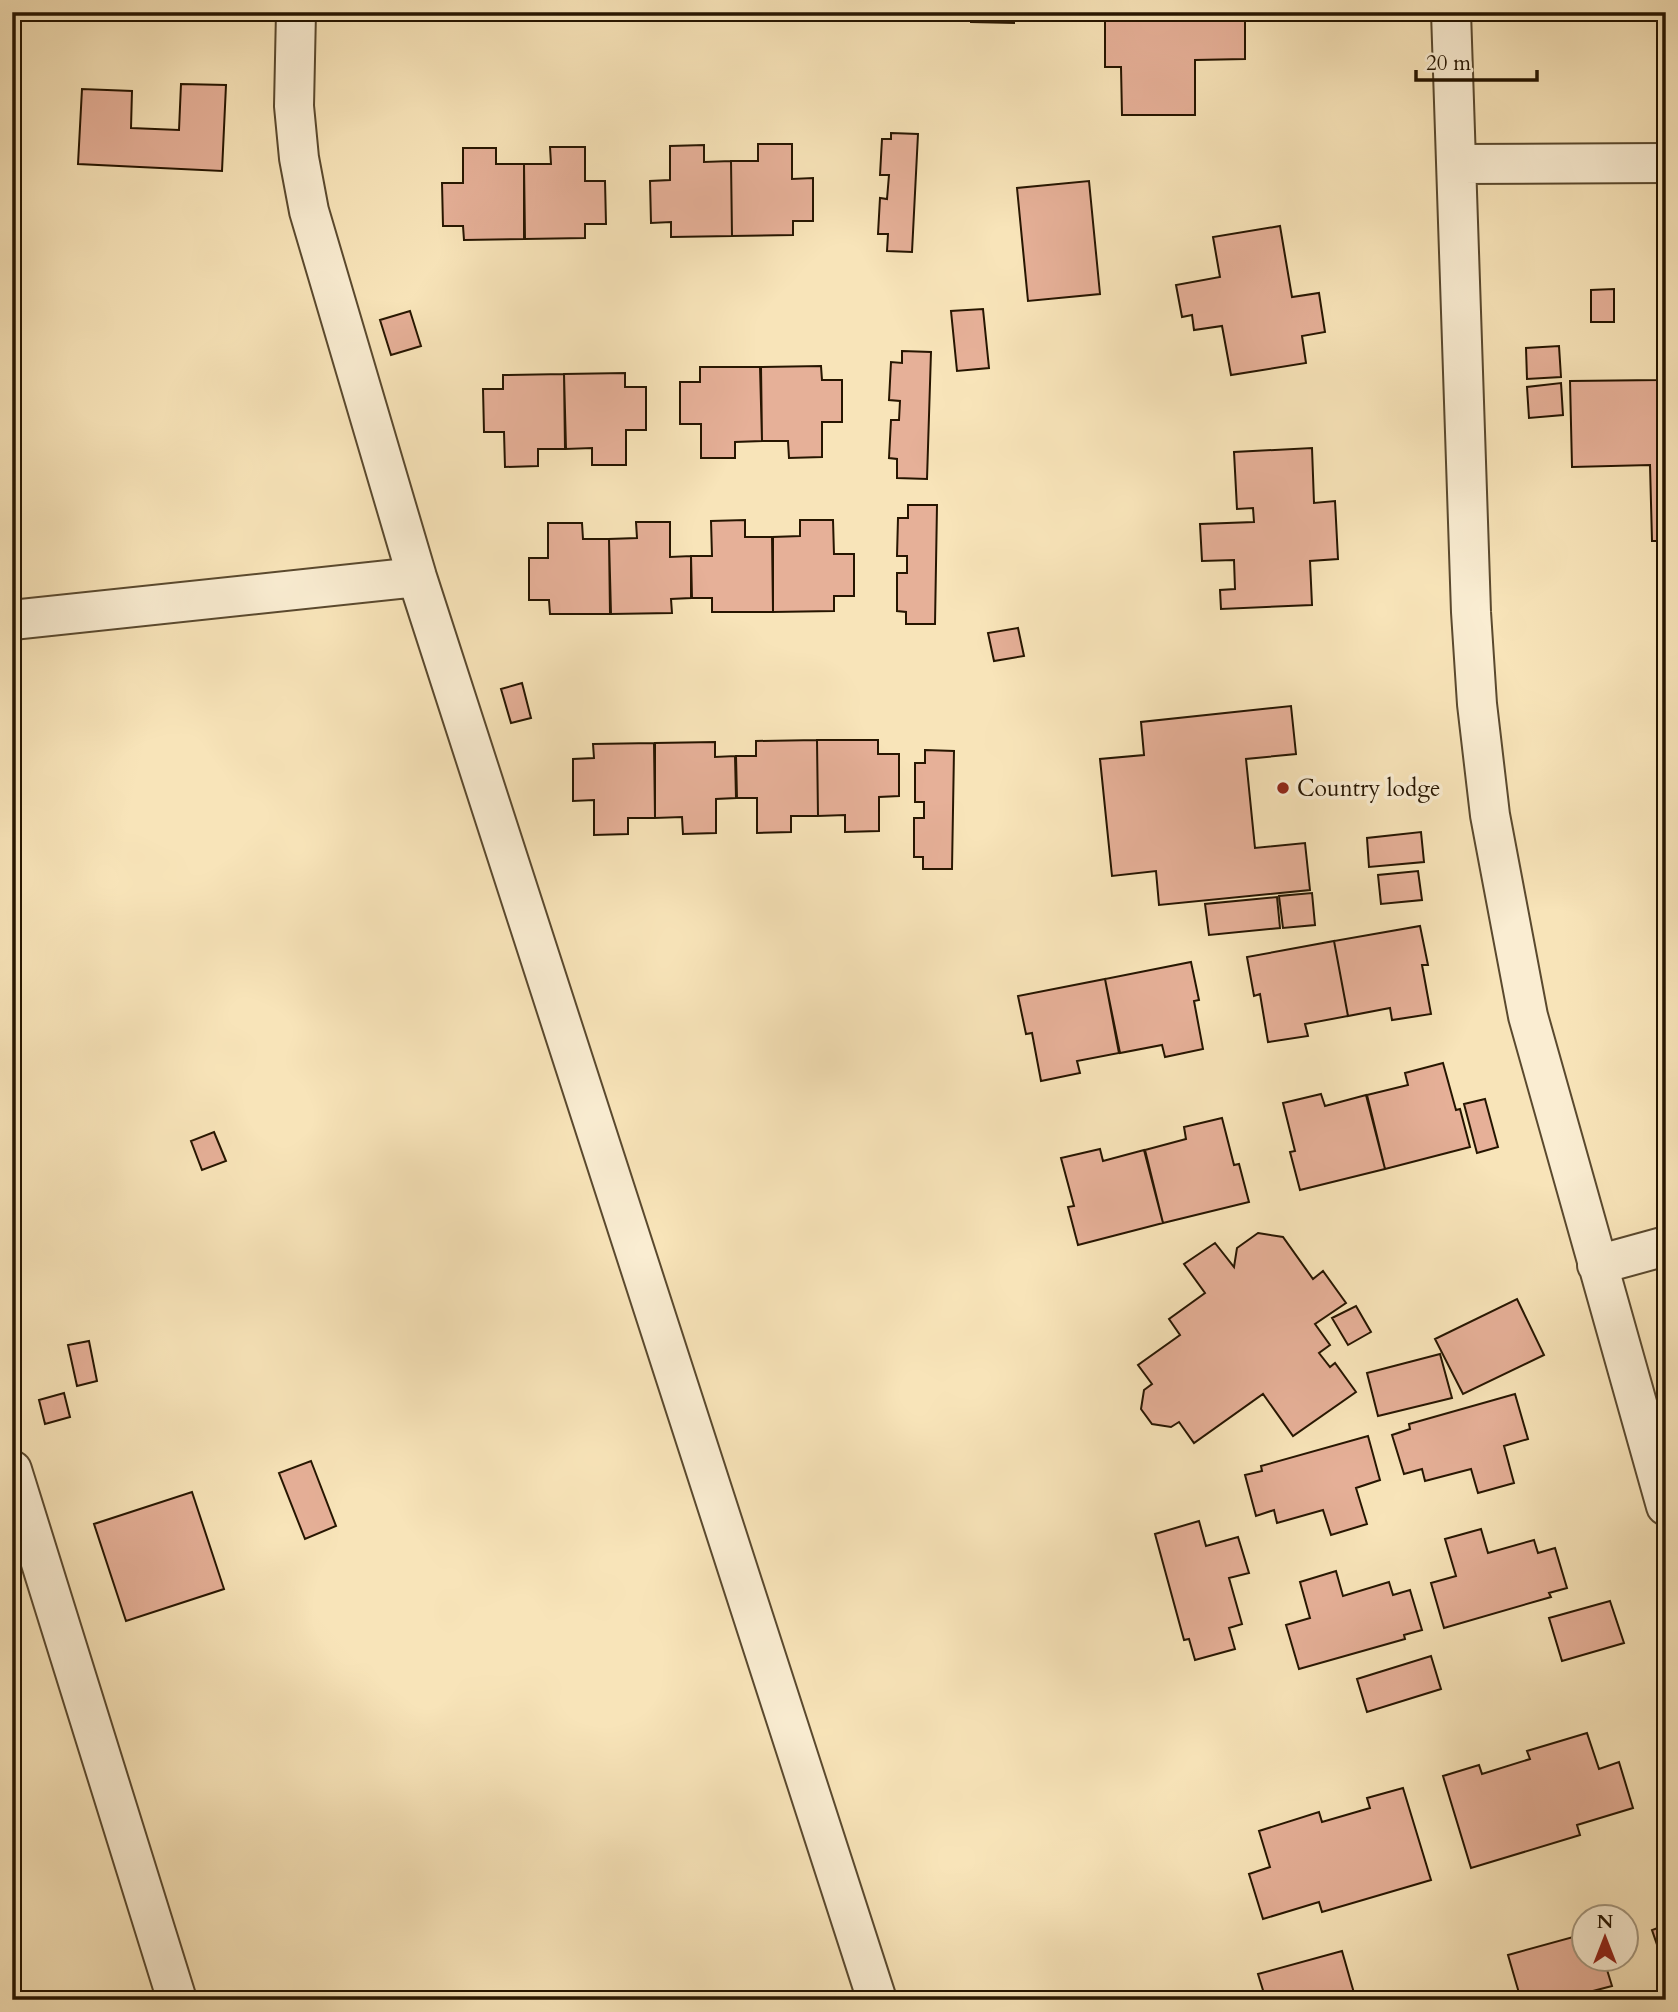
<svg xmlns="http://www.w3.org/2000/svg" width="1678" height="2012" viewBox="0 0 1678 2012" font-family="Cardo,serif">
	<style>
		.building { fill: #e6b098; stroke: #261500; stroke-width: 2 }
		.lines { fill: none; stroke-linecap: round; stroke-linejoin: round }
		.street-casing { stroke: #5a492e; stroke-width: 42 }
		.street { stroke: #faedd2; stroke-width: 38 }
		.poi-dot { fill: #8f2418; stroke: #faedd2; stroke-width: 2.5 }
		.labels { text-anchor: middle; stroke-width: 7; stroke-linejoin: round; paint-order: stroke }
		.poi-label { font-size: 23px; fill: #261500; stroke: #faedd2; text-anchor: start }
	</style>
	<rect width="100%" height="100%" fill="#f8e4b9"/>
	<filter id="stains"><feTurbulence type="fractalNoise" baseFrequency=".00286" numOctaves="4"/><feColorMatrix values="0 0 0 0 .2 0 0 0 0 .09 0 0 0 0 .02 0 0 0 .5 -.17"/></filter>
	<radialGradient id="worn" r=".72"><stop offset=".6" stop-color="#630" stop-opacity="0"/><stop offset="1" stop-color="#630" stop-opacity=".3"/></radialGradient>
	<path class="building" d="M971 12H1014V23L971 22Z
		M1105 12H1245V59L1195 60V115H1122L1121 67H1105Z
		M181 84 226 85 222 171 78 164 82 89 132 91 131 128 179 130Z
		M891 133 918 134 912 252 887 251 888 234H878L880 198 887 199 889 175H880L882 139H891Z
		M758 144H792V179L813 178V221H793V235L732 236 731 161H758Z
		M704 145V162L731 161 732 236 671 237V222L651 223 650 181 670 180V146Z
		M550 147H585V181H605L606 224H585V238L525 239 524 164H551Z
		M463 148H496V164H524V239L464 240 463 226H443L442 183H463Z
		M1089 181 1100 294 1028 301 1017 188Z
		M1280 226 1292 297 1319 293 1325 332 1302 336 1306 363 1231 375 1222 326 1194 330 1192 315 1182 317 1176 285 1220 277 1213 237Z
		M1614 289V322H1591V290Z
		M983 309 989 368 957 371 951 311Z
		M410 311 421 346 391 355 380 320Z
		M1660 344H1666V541H1652L1650 465 1572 467 1570 381 1660 380Z
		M1559 346 1561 377 1527 379 1526 348Z
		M902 351 931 352 927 479 897 478V459L889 458 891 420H899L900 401 889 400 891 362 902 363Z
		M821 366 822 380H842V422H822V457L789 458 788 441H762L761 367Z
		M700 367H760L762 441 735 442V458H701V424H680V382H700Z
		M625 373V387H646V430H626V465H592V448L566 449 564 374Z
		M564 374 565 449H538V466L505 467 504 432H484L483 389H503V375Z
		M1561 383 1563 415 1529 418 1527 387Z
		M1312 448 1314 503 1335 501 1338 559 1310 561 1312 605 1221 609 1220 590 1235 589 1234 560 1202 561 1200 524 1254 522 1253 508 1237 509 1234 452Z
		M908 505H937L935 624H906V612L897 611V573H907V556H897L898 518H908Z
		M745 520V537H772L773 612H712V598H692L691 556H712L711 521Z
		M800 520H833L834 554H854V596H834V611L773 612V537L800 536Z
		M636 522H670V557L691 556V598L671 599 672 613 611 614 609 539 637 538Z
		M548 523H582L583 539H609L610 614H550L549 600H529V558H548Z
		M1018 628 1024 656 994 661 988 633Z
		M522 683 531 718 511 723 501 689Z
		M1291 706 1296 754 1246 759 1255 848 1305 843 1310 890 1159 905 1156 871 1112 876 1100 759 1144 755 1141 722Z
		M817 740H878V754H899V796L879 797V831L845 832V815L818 816Z
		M817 740 818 816H791V832L757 833V798H737L736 756H756V741Z
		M715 742V757L735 756 736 798 716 799V833L683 834 682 817 655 818V743Z
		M654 743 655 818H628V834L594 835V800L573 801V759L594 758 593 744Z
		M925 750 954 751 952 869H923V857H914V818H924V802H915V763H925Z
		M1421 832 1424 862 1369 867 1367 838Z
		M1666 836V858L1658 855Z
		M1418 871 1422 900 1381 904 1378 875Z
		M1312 893 1315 925 1283 928 1279 896Z
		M1277 897 1280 928 1209 935 1205 904Z
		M1420 926 1428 965H1422L1431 1014 1392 1020 1390 1008 1348 1016 1334 941Z
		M1334 941 1348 1016 1305 1024 1308 1036 1268 1042 1260 994 1254 996 1247 957Z
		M1191 962 1199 1000 1194 1001 1203 1049 1165 1057 1162 1045 1120 1053 1105 979Z
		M1105 979 1119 1053 1077 1061 1080 1073 1041 1081 1032 1033 1026 1034 1018 996Z
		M1443 1063 1456 1110 1460 1109 1470 1147 1385 1169 1367 1095 1408 1085 1405 1073Z
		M1321 1094 1325 1106 1366 1095 1385 1169 1300 1190 1290 1152 1295 1151 1283 1103Z
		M1485 1099 1498 1147 1477 1153 1464 1104Z
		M1222 1118 1234 1165 1239 1164 1249 1202 1163 1223 1145 1150 1186 1139 1184 1127Z
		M214 1132 226 1161 202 1170 191 1141Z
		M1100 1149 1103 1161 1144 1150 1163 1223 1078 1245 1068 1207 1074 1206 1061 1158Z
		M1258 1233 1283 1237 1313 1279 1323 1271 1346 1303 1315 1324 1330 1345 1319 1353 1330 1367 1335 1363 1356 1392 1293 1436 1263 1394 1194 1443 1179 1422 1171 1427 1152 1424 1141 1409 1144 1390 1152 1384 1138 1365 1180 1335 1169 1319 1205 1293 1184 1264 1215 1243 1234 1267 1237 1248Z
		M1517 1299 1544 1355 1463 1394 1435 1339Z
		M1356 1306 1371 1332 1348 1345 1332 1318Z
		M89 1341 97 1381 77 1386 68 1345Z
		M1440 1354 1452 1398 1378 1416 1367 1373Z
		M64 1393 70 1417 45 1424 39 1400Z
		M1515 1394 1528 1439 1504 1446 1514 1483 1478 1493 1471 1469 1425 1481 1422 1469 1404 1474 1392 1435 1410 1429 1409 1424Z
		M1368 1436 1380 1480 1356 1488 1367 1524 1331 1535 1323 1510 1277 1523 1274 1510 1256 1516 1245 1475 1262 1471 1261 1466Z
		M311 1461 336 1526 305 1539 279 1473Z
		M192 1492 224 1589 126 1621 94 1524Z
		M1199 1521 1206 1546 1238 1537 1249 1573 1229 1578 1242 1624 1229 1628 1235 1649 1195 1660 1189 1639 1184 1640 1155 1534Z
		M1481 1529 1488 1553 1534 1540 1538 1553 1555 1548 1567 1588 1549 1593 1551 1597 1444 1628 1431 1583 1456 1576 1445 1539Z
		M1336 1571 1343 1596 1389 1582 1393 1595 1410 1590 1422 1630 1404 1635 1405 1639 1299 1669 1286 1625 1310 1618 1300 1582Z
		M1610 1601 1624 1643 1562 1661 1549 1618Z
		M1431 1656 1441 1689 1367 1712 1357 1679Z
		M1587 1733 1599 1769 1619 1762 1633 1808 1577 1825 1580 1835 1471 1868 1443 1776 1479 1765 1482 1774 1530 1759 1527 1751Z
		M1403 1788 1431 1880 1322 1912 1319 1902 1263 1919 1249 1874 1270 1867 1259 1831 1319 1812 1322 1822 1370 1808 1367 1798Z
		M1666 1925V1965H1664L1652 1930Z
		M1584 1934V1960H1604L1612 1986 1589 1992 1591 2000H1494L1519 1993 1508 1955Z
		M1342 1951 1356 2000H1266L1258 1974Z"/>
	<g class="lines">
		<defs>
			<path id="street" d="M296 12 294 106 299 158 309 211 417 577 877 2000
				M1451 12 1471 612 1477 704 1490 815 1528 1016 1666 1506
				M1458 164 1666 163
				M12 620 417 577
				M1597 1265 1666 1246
				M12 1470 177 2000"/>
		</defs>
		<use href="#street" class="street-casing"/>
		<use href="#street" class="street"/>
	</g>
	<circle class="poi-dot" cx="1283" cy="788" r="7"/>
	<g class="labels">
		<g class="poi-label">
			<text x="1297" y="796">Country lodge</text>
		</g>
	</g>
	<rect width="1678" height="2012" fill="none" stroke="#f8e4b9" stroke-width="42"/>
	<rect x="14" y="14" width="1650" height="1984" fill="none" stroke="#261500" stroke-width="3.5"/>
	<rect x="21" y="21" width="1636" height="1970" fill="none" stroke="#261500" stroke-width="2"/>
	<g transform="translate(1605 1938)"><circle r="33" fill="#faedd2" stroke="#a5977e" stroke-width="2"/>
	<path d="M0-5L12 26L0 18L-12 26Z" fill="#8f2418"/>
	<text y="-10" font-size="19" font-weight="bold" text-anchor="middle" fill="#261500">N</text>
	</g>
	<path d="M1416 70v10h121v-10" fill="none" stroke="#261500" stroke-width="3.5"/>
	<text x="1426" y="70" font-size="21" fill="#261500" stroke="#faedd2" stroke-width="5" paint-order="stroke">20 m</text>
	<rect width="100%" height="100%" filter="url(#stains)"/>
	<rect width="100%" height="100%" fill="url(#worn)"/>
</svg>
